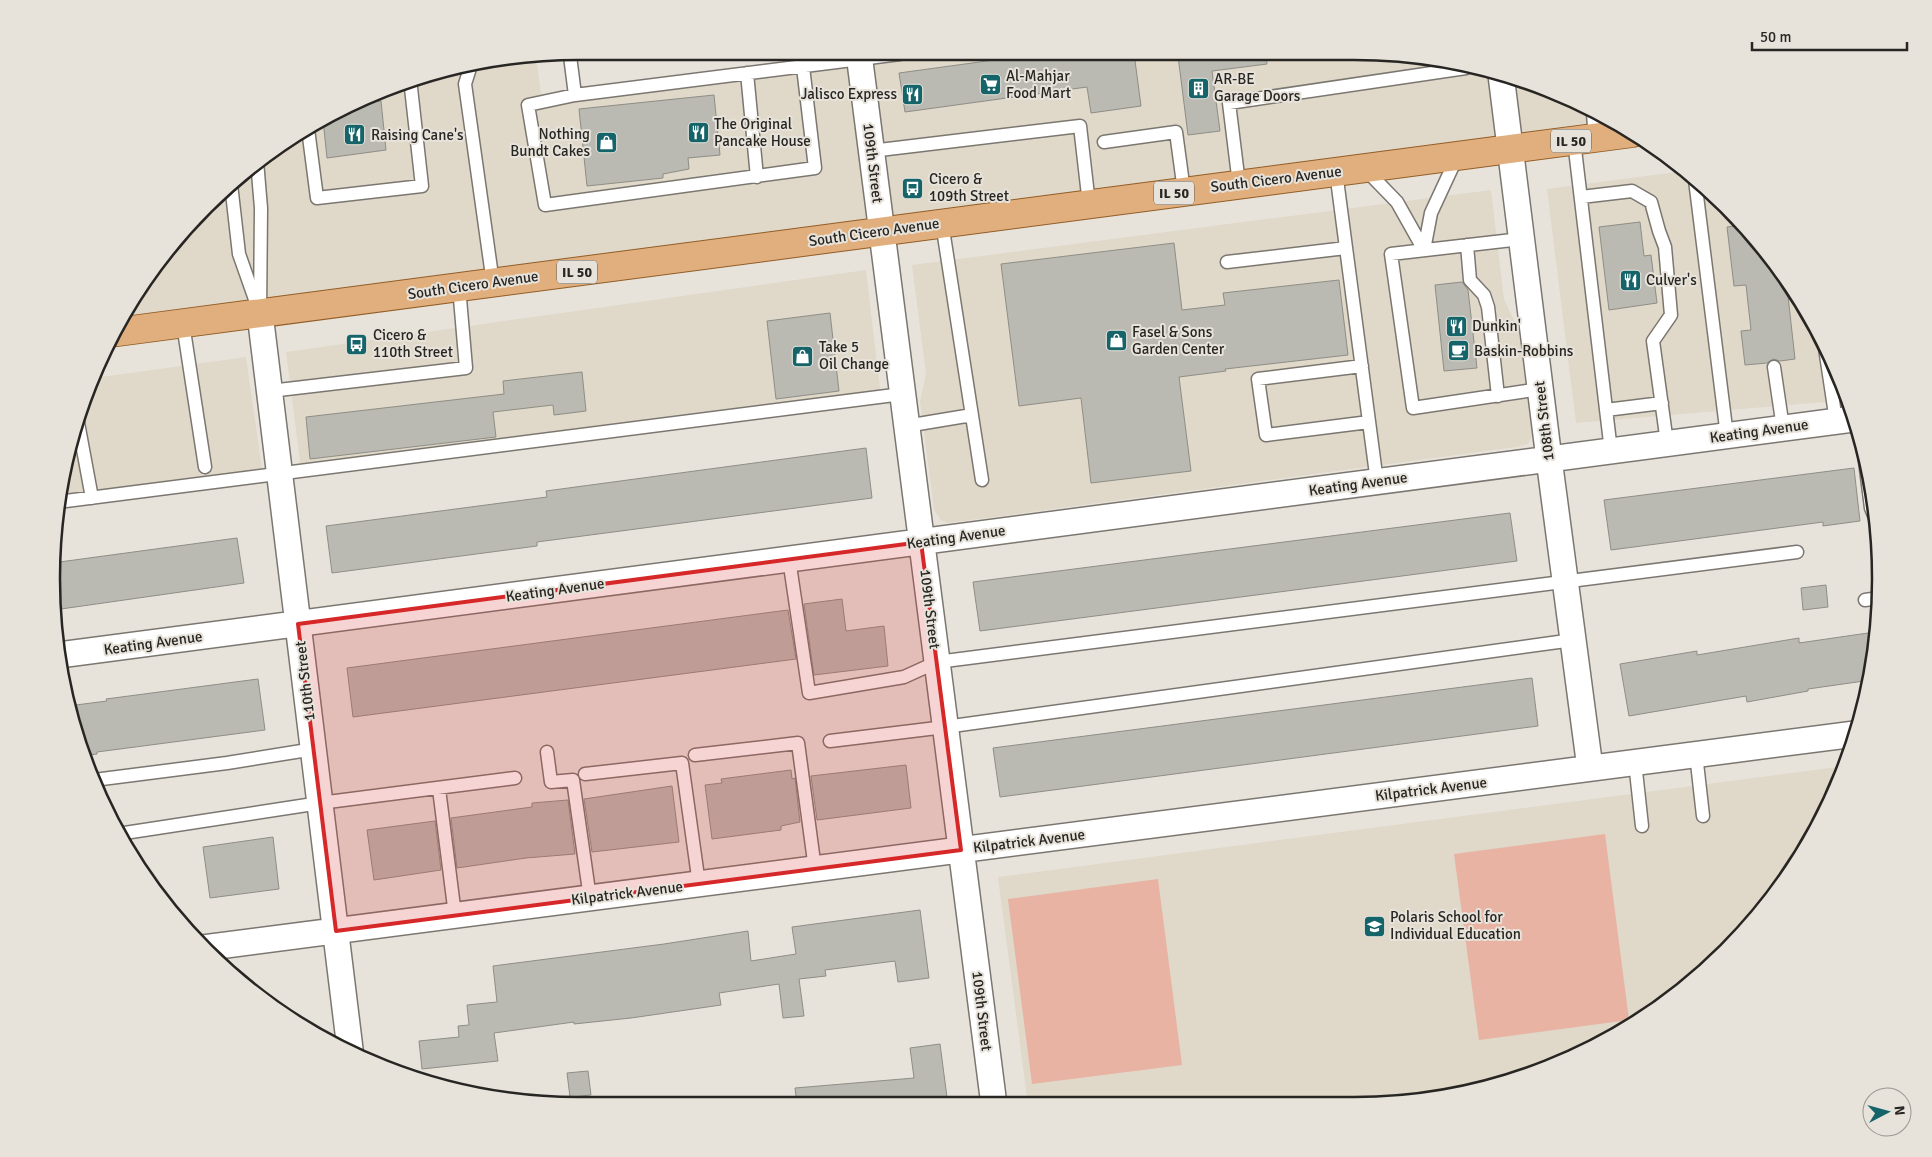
<svg xmlns="http://www.w3.org/2000/svg" width="1932" height="1157" viewBox="0 0 1932 1157" font-family="Signika,sans-serif">
	<style>
		.built { fill: #e0d8c9 }
		.green { fill: #e8b3a3 }
		.building { fill: #babab2; stroke: #8e8e86 }
		.lines { fill: none; stroke-linecap: round; stroke-linejoin: round }
		.lane-casing { stroke: #7b7770; stroke-width: 15 }
		.street-casing { stroke: #7b7770; stroke-width: 28 }
		.primary-casing { stroke: #925d26; stroke-width: 30 }
		.lane { stroke: #fff; stroke-width: 12 }
		.street { stroke: #fff; stroke-width: 25 }
		.primary { stroke: #e0af7d; stroke-width: 28 }
		.marked { fill: #d62828; fill-opacity: 0.2; stroke: #d62828; stroke-width: 4; stroke-linejoin: round }
		.labels { text-anchor: middle; stroke-width: 4; stroke-linejoin: round; paint-order: stroke }
		.shield { fill: #e7e3db; stroke: #615f5a; stroke-width: 1 }
		.shield-label { font-size: 14px; font-weight: bold; fill: #282623 }
		.poi-label { font-size: 15px; fill: #282623; stroke: #e7e3db; text-anchor: start }
		.street-label { font-size: 15px; fill: #282623; stroke: #e7e3db }
		.rim { fill: none; stroke: #282623; stroke-width: 2.5 }
	</style>
	<rect width="100%" height="100%" fill="#e7e3db"/>
	<path class="built" d="M1388 52 1523 79 1632 133 117 332 140 285 205 206 258 160 345 106 409 79 509 56H536L542 102 900 54Z
		M1684 171 1727 206 1792 286 1841 377 1848 400 1576 423 1547 189Z
		M1491 190 1504 299 1519 331 1532 436 1528 444 1516 447 948 523 941 520 934 510 920 401 926 374 912 265Z
		M866 270 881 397 299 471 300 462 286 352Z
		M246 357 263 476 58 502 79 409 94 378Z
		M1845 766 1840 781 1792 872 1701 975 1617 1035 1490 1088 1388 1105H1028L998 877Z"/>
	<path class="green" d="M1605 834 1629 1020 1479 1040 1454 854Z
		M1158 879 1182 1065 1032 1084 1008 899Z"/>
	<path class="building" d="M1134 53 1141 106 1091 113 1087 87 905 112 899 73 1038 54Z
		M1206 53H1266L1267 64 1212 71 1220 131 1188 135 1178 56Z
		M714 95 720 155 688 158 689 169 663 174V178L587 186 579 109Z
		M381 101 386 150 327 158 323 120 346 105Z
		M1640 222 1644 256 1651 255 1657 303 1609 310 1599 227Z
		M1742 225 1786 278 1795 359 1780 361 1773 359 1767 363 1745 365 1741 331 1751 330 1746 285 1734 286 1727 227Z
		M1174 243 1182 310 1225 305 1223 293 1339 280 1348 355 1225 369 1226 371 1179 377 1191 471 1091 483 1081 398 1019 406 1001 264Z
		M1462 282 1468 290 1477 368 1444 371 1435 285Z
		M830 313 839 391 776 399 767 321Z
		M582 372 586 411 554 415 553 405 493 412 496 437 310 459 306 417 504 394 503 381Z
		M866 448 872 498 537 542V546L332 573 326 526 547 497 546 491Z
		M1854 468 1860 521 1823 526V522L1611 550 1604 500Z
		M1510 513 1517 561 980 631 973 582Z
		M237 538 244 583 54 610 51 579 52 563Z
		M1826 585 1828 607 1803 610 1801 588Z
		M842 599 846 631 884 626 888 666 814 675 804 604Z
		M788 610 796 659 353 717 347 668Z
		M1875 632 1871 680 1808 689V691L1747 702 1746 696 1629 716 1620 664 1697 651V655L1799 638V643Z
		M1532 678 1538 726 1000 797 993 748Z
		M258 679 265 730 97 752V754L83 756 68 706 107 701 106 699Z
		M906 765 911 808 817 820 811 776Z
		M791 770 792 779 795 778 800 822 781 826V830L712 839 705 785 722 783 721 779Z
		M672 786 679 842 592 852 584 799Z
		M568 800 575 854 526 858 457 868 451 818 532 807V803Z
		M435 821 441 870 374 880 367 830Z
		M273 837 279 889 210 898 203 847Z
		M920 910 929 978 898 982 895 961 825 970 826 976 799 979 804 1016 783 1018 779 984 719 993 721 1005 631 1018 574 1024V1022L494 1033 498 1061 422 1069 419 1041 459 1037 458 1026 469 1025 467 1005 497 1002 493 966 664 944 748 931 751 961 796 954 792 927Z
		M940 1044 948 1105H797L795 1088 914 1078 910 1048Z
		M588 1071 591 1095 570 1097 567 1073Z"/>
	<g class="lines">
		<defs>
			<path id="lane" d="M570 56 575 95
				M471 65 465 84 493 283
				M803 67 815 168 545 205 528 105 575 95 900 54
				M747 73 757 177
				M1593 114 1595 138
				M308 129 317 198 422 186 410 79
				M1574 141 1611 451
				M1104 142 1176 132 1184 191
				M871 151 1080 126 1089 204
				M257 161 261 208 260 314
				M1364 168 1397 202 1424 250
				M1336 172 1377 482
				M1695 180 1727 436
				M231 184 239 254 257 305
				M1239 184 1229 103 1466 68
				M1581 197 1632 191 1651 202 1659 231 1665 247 1671 315 1653 341 1667 443
				M942 223 982 480
				M1521 239 1391 254 1413 408 1540 389
				M1467 245 1470 280 1484 295 1488 307 1498 396
				M1424 250 1431 213 1457 157
				M1227 262 1346 248
				M183 324 205 467
				M1825 348 1836 421
				M1362 366 1258 379 1266 435 1369 422
				M1774 367 1783 428
				M270 391 466 368 459 287
				M1606 410 1662 403
				M77 417 92 498
				M906 426 972 415
				M1864 453 1871 508 1875 518
				M58 502 902 394
				M789 559 809 693 904 677 937 662 1797 552
				M1865 600 1879 598
				M830 741 945 727 1573 640
				M547 752 551 782 573 780 590 898
				M1696 754 1703 816
				M695 755 798 743 815 869
				M1635 762 1642 826
				M585 774 682 763 699 884
				M94 780 227 763 314 749
				M439 789 455 915
				M118 834 320 803 515 778"/>
			<path id="street" d="M859 54 994 1105
				M1501 75 1549 459 1590 768
				M260 314 350 1049
				M59 655 1853 419
				M203 948 1855 734"/>
			<path id="primary" d="M117 332 1632 133"/>
		</defs>
		<use href="#lane" class="lane-casing"/>
		<use href="#street" class="street-casing"/>
		<use href="#primary" class="primary-casing"/>
		<use href="#lane" class="lane"/>
		<use href="#street" class="street"/>
		<use href="#primary" class="primary"/>
	</g>
	<path class="marked" d="M921 542 961 850 336 931 298 624Z"/>
	<defs>
		<symbol id="supermarket-square" viewBox="-11 -11 22 22"><rect x="-9" y="-9" width="18" height="18" rx="4" fill="#15646a" stroke="#e7e3db"/><path d="M-6-5.5h2.5l.6 2H6L4.5 2H-2.5L-4.4-4H-6ZM-1.5 3.2a1.3 1.3 0 1 0 .1 0ZM3 3.2a1.3 1.3 0 1 0 .1 0Z" fill="#fff"/></symbol>
		<symbol id="building-square" viewBox="-11 -11 22 22"><rect x="-9" y="-9" width="18" height="18" rx="4" fill="#15646a" stroke="#e7e3db"/><path d="M-4-6H4V6H1V3H-1V6H-4ZM-2.5-4.3h1.7v1.8h-1.7ZM.8-4.3h1.7v1.8H.8ZM-2.5-1h1.7V.8h-1.7ZM.8-1h1.7V.8H.8Z" fill="#fff"/></symbol>
		<symbol id="restaurant-square" viewBox="-11 -11 22 22"><rect x="-9" y="-9" width="18" height="18" rx="4" fill="#15646a" stroke="#e7e3db"/><path d="M-5-6h1v4h1v-4h1v4h1v-4h1v5L-1.5 .5V6h-2V.5L-5-1ZM5-6V6H3V1.5H1.5Q1.5-4 5-6Z" fill="#fff"/></symbol>
		<symbol id="shop-square" viewBox="-11 -11 22 22"><rect x="-9" y="-9" width="18" height="18" rx="4" fill="#15646a" stroke="#e7e3db"/><path d="M-5-2.5h2.3a2.7 3.5 0 0 1 5.4 0H5L5.5 6h-11ZM-1.5-2.5h3a1.5 2.3 0 0 0-3 0Z" fill="#fff"/></symbol>
		<symbol id="bus-square" viewBox="-11 -11 22 22"><rect x="-9" y="-9" width="18" height="18" rx="4" fill="#15646a" stroke="#e7e3db"/><path d="M-5-6H5V4H4V6H2V4H-2V6H-4V4H-5ZM-3.5-4V0h7V-4ZM-3.5 1.2v1.5H-2V1.2ZM2 1.2v1.5H3.5V1.2Z" fill="#fff"/></symbol>
		<symbol id="cafe-square" viewBox="-11 -11 22 22"><rect x="-9" y="-9" width="18" height="18" rx="4" fill="#15646a" stroke="#e7e3db"/><path d="M-5.5-4.5H6V0H3Q3 3.5 0 3.5H-2.5Q-5.5 3.5-5.5 0ZM3-3.2v2h1.7v-2ZM-6 4.5H4V6H-6Z" fill="#fff"/></symbol>
		<symbol id="school-square" viewBox="-11 -11 22 22"><rect x="-9" y="-9" width="18" height="18" rx="4" fill="#15646a" stroke="#e7e3db"/><path d="M0-5L7-2L0 1L-7-2ZM-4 1L0 2.5L4 1V4Q0 6-4 4Z" fill="#fff"/></symbol>
	</defs>
	<g fill-rule="evenodd">
		<use href="#supermarket-square" x="978" y="72" width="25" height="25"/>
		<use href="#building-square" x="1186" y="76" width="25" height="25"/>
		<use href="#restaurant-square" x="900" y="82" width="25" height="25"/>
		<use href="#restaurant-square" x="686" y="120" width="25" height="25"/>
		<use href="#restaurant-square" x="342" y="122" width="25" height="25"/>
		<use href="#shop-square" x="594" y="130" width="25" height="25"/>
		<use href="#bus-square" x="900" y="176" width="25" height="25"/>
		<use href="#restaurant-square" x="1618" y="268" width="25" height="25"/>
		<use href="#restaurant-square" x="1444" y="314" width="25" height="25"/>
		<use href="#shop-square" x="1104" y="328" width="25" height="25"/>
		<use href="#bus-square" x="344" y="332" width="25" height="25"/>
		<use href="#cafe-square" x="1446" y="338" width="25" height="25"/>
		<use href="#shop-square" x="790" y="344" width="25" height="25"/>
		<use href="#school-square" x="1362" y="914" width="25" height="25"/>
	</g>
	<g class="labels">
		<g class="shield">
			<rect x="1551" y="129.5" width="40" height="23" rx="4"/>
			<rect x="1154" y="181.5" width="40" height="23" rx="4"/>
			<rect x="557" y="260.5" width="40" height="23" rx="4"/>
		</g>
		<g class="shield-label">
			<text x="1571" y="146">IL 50</text>
			<text x="1174" y="198">IL 50</text>
			<text x="577" y="277">IL 50</text>
		</g>
		<g class="poi-label">
			<text x="1006" y="81">Al-Mahjar<tspan x="1006" dy="17">Food Mart</tspan></text>
			<text x="1214" y="84">AR-BE<tspan x="1214" dy="17">Garage Doors</tspan></text>
			<text x="897" y="99" text-anchor="end">Jalisco Express</text>
			<text x="714" y="129">The Original<tspan x="714" dy="17">Pancake House</tspan></text>
			<text x="590" y="139" text-anchor="end">Nothing<tspan x="590" dy="17">Bundt Cakes</tspan></text>
			<text x="371" y="140">Raising Cane's</text>
			<text x="929" y="184">Cicero &amp;<tspan x="929" dy="17">109th Street</tspan></text>
			<text x="1646" y="285">Culver's</text>
			<text x="1472" y="331">Dunkin'</text>
			<text x="1132" y="337">Fasel &amp; Sons<tspan x="1132" dy="17">Garden Center</tspan></text>
			<text x="373" y="340">Cicero &amp;<tspan x="373" dy="17">110th Street</tspan></text>
			<text x="819" y="352">Take 5<tspan x="819" dy="17">Oil Change</tspan></text>
			<text x="1474" y="356">Baskin-Robbins</text>
			<text x="1390" y="922">Polaris School for<tspan x="1390" dy="17">Individual Education</tspan></text>
		</g>
		<g class="street-label">
			<text transform="translate(873 163) rotate(83)" y="5">109th Street</text>
			<text transform="translate(1276 179) rotate(-7)" y="5">South Cicero Avenue</text>
			<text transform="translate(874 232) rotate(-8)" y="5">South Cicero Avenue</text>
			<text transform="translate(473 285) rotate(-8)" y="5">South Cicero Avenue</text>
			<text transform="translate(1544 421) rotate(-97)" y="5">108th Street</text>
			<text transform="translate(1759 431) rotate(-8)" y="5">Keating Avenue</text>
			<text transform="translate(1358 484) rotate(-8)" y="5">Keating Avenue</text>
			<text transform="translate(956 537) rotate(-8)" y="5">Keating Avenue</text>
			<text transform="translate(555 590) rotate(-8)" y="5">Keating Avenue</text>
			<text transform="translate(930 609) rotate(83)" y="5">109th Street</text>
			<text transform="translate(153 643) rotate(-8)" y="5">Keating Avenue</text>
			<text transform="translate(305 681) rotate(-97)" y="5">110th Street</text>
			<text transform="translate(1431 789) rotate(-7)" y="5">Kilpatrick Avenue</text>
			<text transform="translate(1029 841) rotate(-7)" y="5">Kilpatrick Avenue</text>
			<text transform="translate(627 893) rotate(-7)" y="5">Kilpatrick Avenue</text>
			<text transform="translate(982 1011) rotate(83)" y="5">109th Street</text>
		</g>
	</g>
	<path d="M0 0H1932V1157H0ZM578 60H1354A518 518 0 0 1 1872 578V579A518 518 0 0 1 1354 1097H578A518 518 0 0 1 60 579V578A518 518 0 0 1 578 60Z" fill="#e7e3db" fill-rule="evenodd"/>
	<path class="rim" d="M578 60H1354A518 518 0 0 1 1872 578V579A518 518 0 0 1 1354 1097H578A518 518 0 0 1 60 579V578A518 518 0 0 1 578 60Z"/>
	<g transform="translate(1887 1112) rotate(84)"><circle r="24" fill="#e7e3db" stroke="#9b9791"/>
	<path d="M0-4L9 19L0 12L-9 19Z" fill="#15646a"/>
	<text y="-8" font-size="14" font-weight="bold" text-anchor="middle" fill="#282623">N</text>
	</g>
	<path d="M1752 42v8h155v-8" fill="none" stroke="#282623" stroke-width="2.5"/>
	<text x="1760" y="42" font-size="15" fill="#282623" stroke="#e7e3db" stroke-width="4" paint-order="stroke">50 m</text>
</svg>
